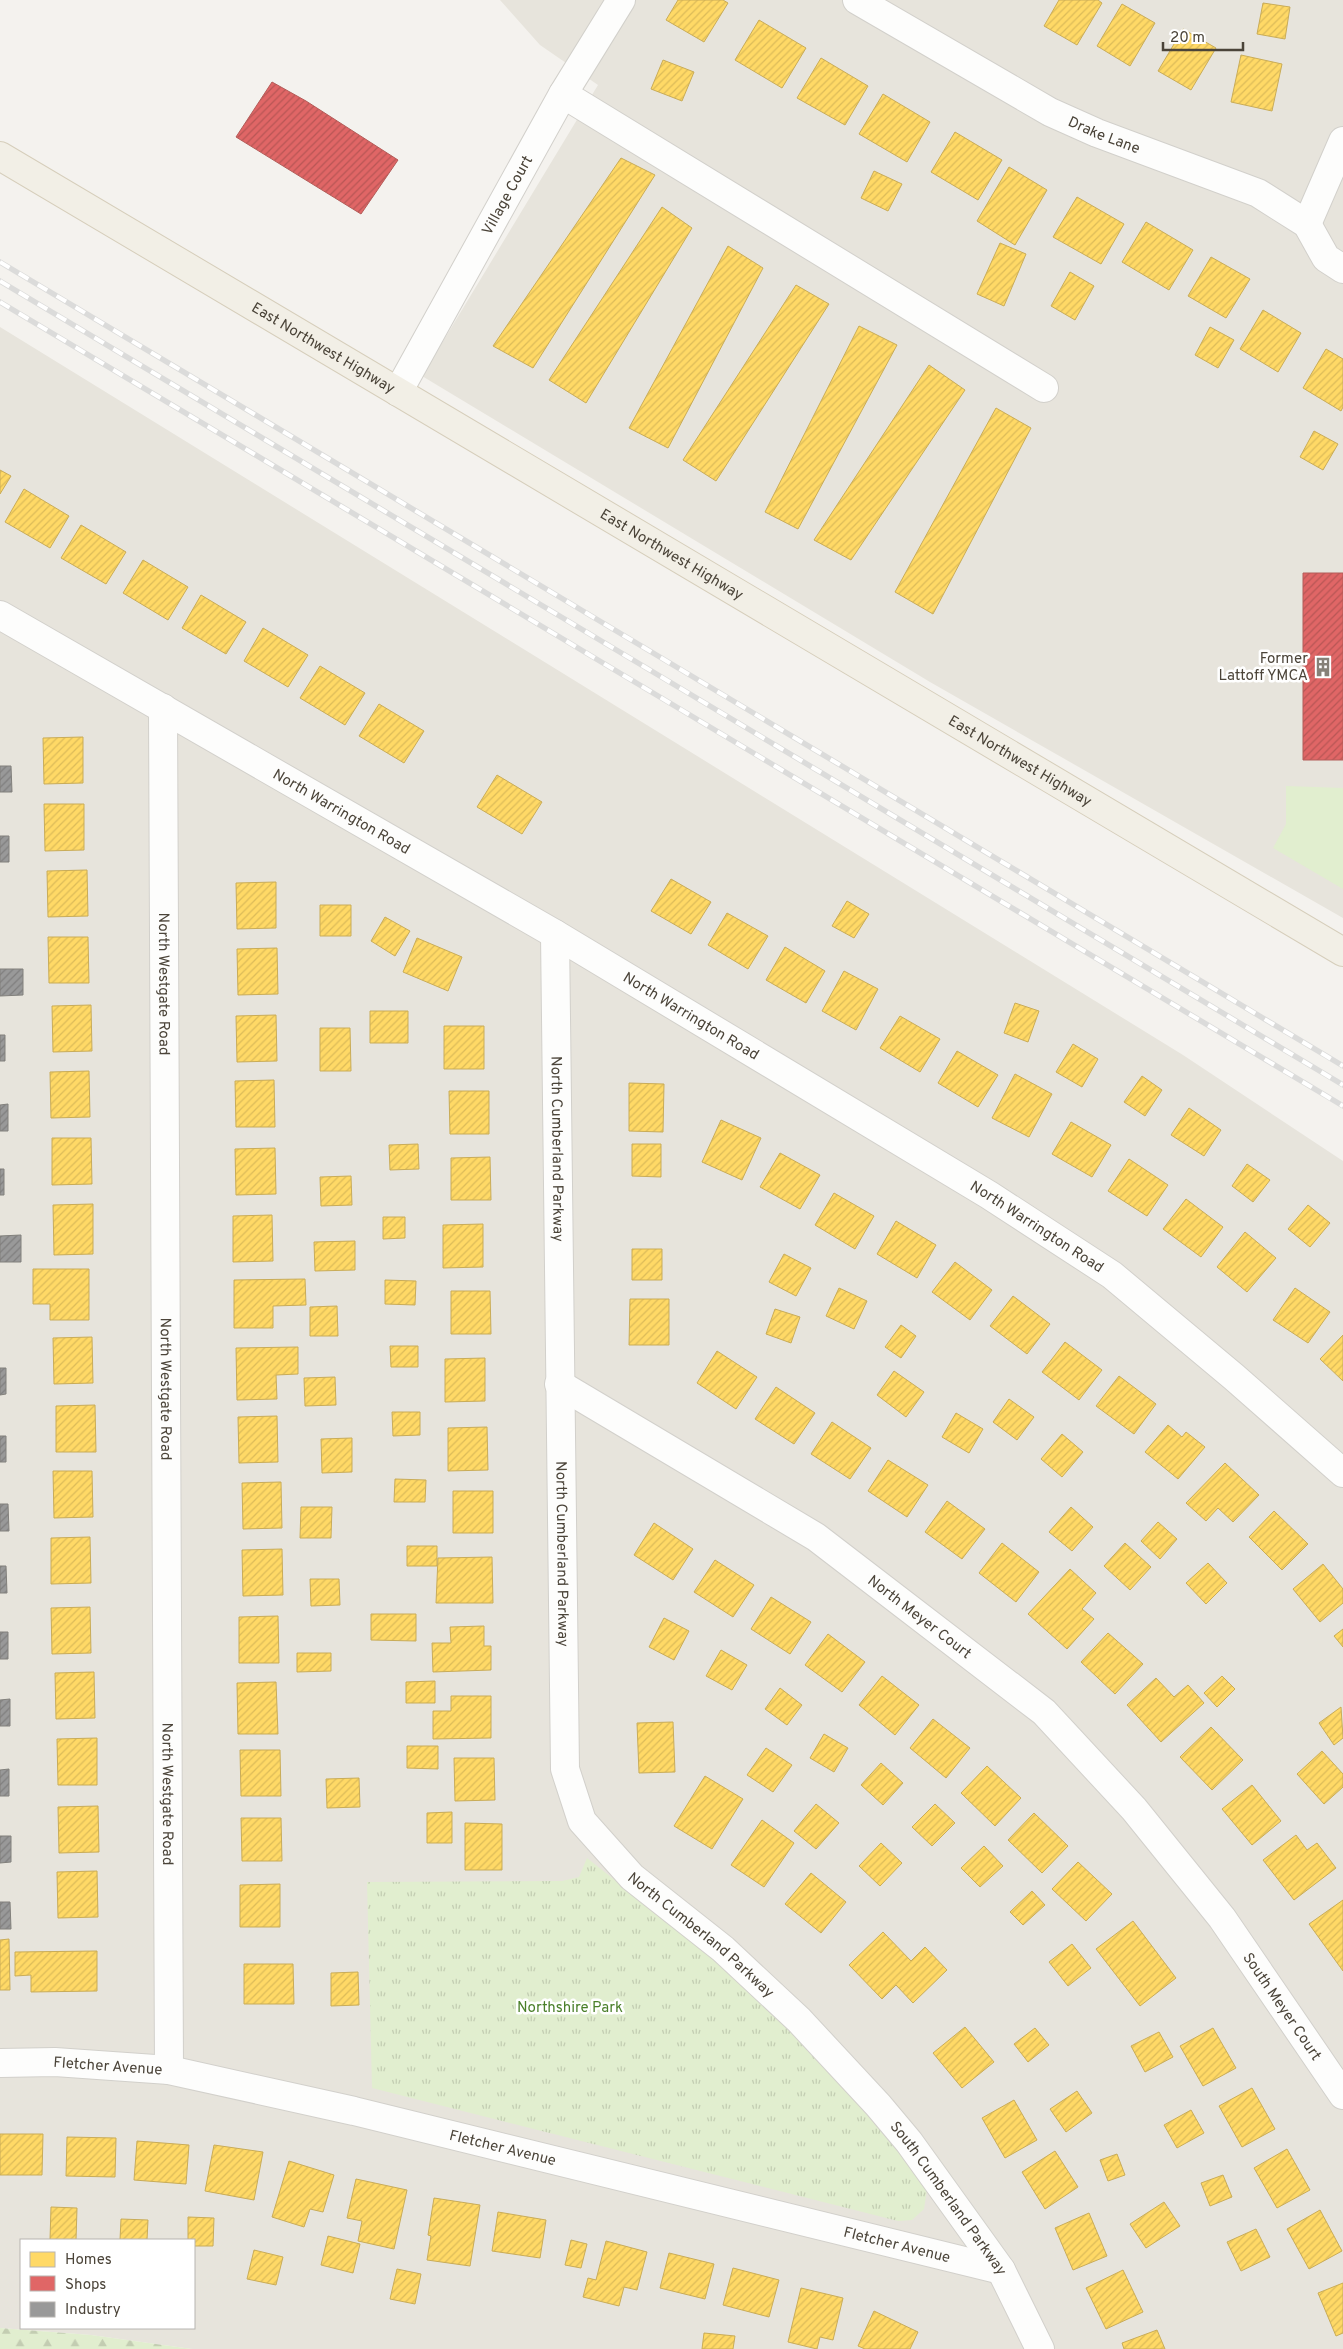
<svg xmlns="http://www.w3.org/2000/svg" width="1343" height="2349" viewBox="0 0 1343 2349" font-family="Overpass,sans-serif">
	<style>
		.residential { fill: #e7e4dc; fill-rule: evenodd }
		.green { fill: #e1eecf }
		.forest { fill: url(#forest-firs) }
		.park { fill: url(#park-tufts) }
		.homes { fill: url(#homes-hatch); stroke: #c9ac58 }
		.shops { fill: url(#shops-hatch); stroke: #b35c58 }
		.industry { fill: url(#industry-hatch); stroke: #82807c }
		.lines { fill: none; stroke-linecap: round; stroke-linejoin: round }
		.street-casing { stroke: #d2d0cb; stroke-width: 30 }
		.primary-casing { stroke: #d6cebb; stroke-width: 30 }
		.street { stroke: #fdfdfc; stroke-width: 28 }
		.primary { stroke: #f2efe6; stroke-width: 28 }
		.rail-casing { stroke: #dbdbda; stroke-width: 5.5 }
		.rail { stroke: #fff; stroke-width: 4; stroke-dasharray: 11; stroke-linecap: butt }
		.labels { text-anchor: middle; stroke-width: 5; stroke-linejoin: round; paint-order: stroke }
		.street-label { font-size: 15px; fill: #4b4439; stroke: #fff }
		.poi-label { font-size: 15px; fill: #4b4439; stroke: #fff; text-anchor: end }
		.park-label { font-size: 15px; fill: #4a7f2a; stroke: #fff }
	</style>
	<defs>
		<pattern id="forest-firs" width="22" height="20" patternUnits="userSpaceOnUse" patternTransform="scale(1.25)"><rect width="22" height="20" fill="#e1eecf"/><path d="M5 1l3.5 6h-7zM16 11l3.5 6h-7z" fill="#c3cdb2"/></pattern>
		<pattern id="park-tufts" width="24" height="20" patternUnits="userSpaceOnUse" patternTransform="scale(1.25)"><rect width="24" height="20" fill="#e1eecf"/><path d="M3 7l-1-3M5 7V3M7 7l1-3M15 17l-1-3M17 17v-4M19 17l1-3" fill="none" stroke="#c3cdb2"/></pattern>
		<pattern id="homes-hatch" width="6" height="6" patternUnits="userSpaceOnUse" patternTransform="scale(1.25)"><rect width="6" height="6" fill="#ffd966"/><path d="M-1 1l2-2M0 6l6-6M5 7l2-2" fill="none" stroke="#dcbb59"/></pattern>
		<pattern id="shops-hatch" width="6" height="6" patternUnits="userSpaceOnUse" patternTransform="scale(1.25)"><rect width="6" height="6" fill="#e06666"/><path d="M-1 1l2-2M0 6l6-6M5 7l2-2" fill="none" stroke="#b85655"/></pattern>
		<pattern id="industry-hatch" width="6" height="6" patternUnits="userSpaceOnUse" patternTransform="scale(1.25)"><rect width="6" height="6" fill="#999"/><path d="M-1 1l2-2M0 6l6-6M5 7l2-2" fill="none" stroke="#7f7e7e"/></pattern>
	</defs>
	<rect width="100%" height="100%" fill="#f4f2ee"/>
	<path class="residential" d="M500 0H1343V918L930 682 422 376 598 85 540 45Z
		M0 327 1183 1055 1343 1161V2349H192L91 2335 0 2328ZM21 2240H194V2328H21Z"/>
	<path class="green" d="M1286 786 1343 788V889L1273 848 1286 824Z"/>
	<path class="forest" d="M0 2328 91 2335 192 2349H0Z"/>
	<path class="park" d="M587 1858C632 1894 678 1930 723 1967 768 2005 809 2049 848 2093 876 2124 904 2155 927 2190L924 2209 912 2220 898 2221 372 2088 367 1882 562 1881 579 1877Z"/>
	<path class="homes" d="M678 0H723L728 3 704 42 666 20Z
		M1059 0H1098L1102 3 1077 45 1044 26Z
		M1263 3 1290 7 1285 39 1257 34Z
		M1122 4 1155 23 1130 66 1097 46Z
		M759 20 806 48 782 88 735 60Z
		M1183 29 1216 48 1191 90 1158 71Z
		M1241 55 1282 64 1272 111 1231 102Z
		M821 58 868 86 845 125 797 98Z
		M663 60 694 72 682 101 651 89Z
		M883 94 930 122 907 162 859 134Z
		M955 132 1002 160 978 200 931 172Z
		M621 158 655 175 533 368 493 346Z
		M1009 167 1047 190 1015 245 977 221Z
		M874 171 902 184 888 211 861 198Z
		M1077 197 1124 224 1101 264 1053 237Z
		M662 207 692 228 586 403 549 380Z
		M1146 222 1193 250 1169 290 1122 262Z
		M1000 243 1026 254 1004 306 977 294Z
		M728 246 763 268 668 448 629 428Z
		M1211 257 1250 279 1226 318 1188 296Z
		M1070 272 1094 286 1075 320 1051 306Z
		M796 285 829 304 716 481 683 460Z
		M1263 310 1301 333 1278 372 1240 349Z
		M859 326 897 345 798 529 765 512Z
		M1210 327 1234 340 1218 368 1195 355Z
		M1326 349 1343 359V407L1341 411 1303 388Z
		M929 365 965 390 851 560 814 540Z
		M996 408 1031 428 933 614 895 592Z
		M1314 431 1338 444 1323 470 1300 457Z
		M0 470 11 476 0 494Z
		M24 489 69 516 50 548 5 522Z
		M81 525 126 552 106 584 61 558Z
		M143 560 188 587 168 620 123 593Z
		M201 595 246 622 226 654 182 628Z
		M263 628 308 655 288 687 244 661Z
		M320 666 365 693 345 725 300 698Z
		M379 704 424 731 404 763 359 736Z
		M83 737V783L44 784 43 738Z
		M497 775 542 802 522 834 477 807Z
		M44 804H84V850L45 851Z
		M87 870 88 916 48 917 47 871Z
		M671 879 711 902 691 934 651 911Z
		M276 882V928L237 929 236 883Z
		M847 901 869 914 854 938 832 926Z
		M320 905H351V936H320Z
		M727 913 768 936 748 969 708 945Z
		M385 917 410 931 395 956 371 941Z
		M48 937H88L89 983H49Z
		M417 938 462 957 448 991 403 972Z
		M785 947 825 971 806 1003 766 980Z
		M277 948 278 994 238 995 237 949Z
		M844 971 878 989 856 1030 822 1011Z
		M1015 1003 1039 1011 1028 1042 1004 1033Z
		M91 1005 92 1051 53 1052 52 1006Z
		M370 1011H408V1043H370Z
		M276 1015 277 1061 237 1062 236 1016Z
		M900 1016 940 1039 920 1072 880 1048Z
		M444 1026H484V1069H444Z
		M320 1028H350L351 1071H320Z
		M1073 1044 1098 1059 1082 1087 1056 1072Z
		M957 1051 998 1075 978 1107 938 1083Z
		M89 1071 90 1117 51 1118 50 1072Z
		M1015 1074 1052 1094 1029 1137 992 1118Z
		M1142 1076 1162 1090 1145 1116 1124 1102Z
		M274 1080 275 1127H236L235 1081Z
		M629 1083 664 1084 663 1132 629 1131Z
		M449 1091H489V1134H450Z
		M1189 1108 1221 1130 1204 1156 1171 1135Z
		M721 1120 761 1138 742 1180 702 1162Z
		M1071 1122 1111 1145 1092 1177 1052 1154Z
		M52 1138H91L92 1184 52 1185Z
		M418 1144 419 1169 390 1170 389 1145Z
		M632 1144H661V1177L632 1176Z
		M275 1148 276 1194 236 1195 235 1149Z
		M780 1153 820 1175 800 1209 760 1187Z
		M490 1157 491 1200H451V1158Z
		M1129 1159 1168 1185 1147 1216 1108 1191Z
		M1247 1164 1270 1180 1253 1202 1232 1186Z
		M351 1176 352 1205 321 1206 320 1177Z
		M834 1193 874 1216 855 1249 815 1225Z
		M1186 1199 1223 1227 1201 1257 1163 1229Z
		M93 1204V1254L54 1255 53 1205Z
		M1308 1205 1330 1223 1310 1247 1288 1229Z
		M272 1215 273 1261 233 1262V1216Z
		M383 1217H405V1238L383 1239Z
		M896 1221 936 1245 917 1278 877 1254Z
		M483 1224V1267L443 1268V1225Z
		M1245 1232 1276 1258 1247 1292 1217 1267Z
		M355 1241V1270L315 1271 314 1242Z
		M632 1249H662V1280H632Z
		M784 1254 811 1268 796 1296 769 1282Z
		M955 1262 992 1290 970 1320 932 1292Z
		M33 1269H89V1320H50V1304H33Z
		M305 1279 306 1305 273 1306V1328H234V1280Z
		M385 1280 416 1281 415 1305 385 1304Z
		M839 1288 867 1301 854 1329 826 1316Z
		M1295 1288 1330 1312 1308 1343 1273 1320Z
		M451 1291H490L491 1334H451Z
		M1013 1296 1050 1324 1027 1354 990 1326Z
		M630 1299H669V1345H629Z
		M337 1306 338 1336H310V1307Z
		M775 1309 800 1317 791 1343 766 1334Z
		M901 1325 916 1336 901 1358 885 1347Z
		M1343 1335V1381L1320 1359Z
		M92 1337 93 1383 54 1384 53 1338Z
		M1065 1342 1102 1370 1079 1400 1042 1372Z
		M390 1346H418V1367H391Z
		M298 1347V1374L276 1375 277 1399 237 1400 236 1348Z
		M717 1351 757 1377 736 1409 697 1383Z
		M485 1358V1401L445 1402V1359Z
		M894 1371 924 1392 906 1417 877 1395Z
		M1119 1376 1156 1404 1134 1434 1096 1406Z
		M335 1377 336 1405 305 1406 304 1378Z
		M776 1387 815 1413 794 1444 755 1419Z
		M1009 1399 1034 1417 1017 1440 993 1422Z
		M95 1405 96 1452H56V1406Z
		M392 1412H420V1435L393 1436Z
		M956 1413 983 1429 969 1453 942 1437Z
		M277 1416 278 1462 239 1463 238 1417Z
		M832 1422 871 1448 850 1479 811 1454Z
		M1168 1425 1182 1437 1186 1432 1205 1447 1178 1479 1145 1452Z
		M487 1427 488 1470 448 1471V1428Z
		M1062 1434 1083 1452 1062 1477 1041 1459Z
		M352 1438V1472L322 1473 321 1439Z
		M888 1460 928 1485 907 1517 868 1491Z
		M1225 1463 1259 1495 1233 1522 1218 1508 1206 1521 1186 1503Z
		M53 1471H92L93 1517 54 1518Z
		M395 1479 426 1480 425 1502H394Z
		M281 1482 282 1528 243 1529 242 1483Z
		M453 1491H493V1533H453Z
		M947 1501 985 1529 962 1559 925 1532Z
		M301 1507H332L331 1538H300Z
		M1071 1507 1093 1527 1072 1551 1049 1532Z
		M1274 1511 1308 1544 1282 1570 1249 1537Z
		M1158 1522 1177 1539 1160 1559 1141 1541Z
		M654 1523 693 1549 673 1580 634 1555Z
		M90 1537 91 1583 51 1584V1538Z
		M1002 1543 1039 1572 1016 1602 979 1573Z
		M1125 1543 1151 1567 1130 1590 1104 1566Z
		M407 1546H437V1566H407Z
		M282 1549 283 1595 243 1596 242 1550Z
		M492 1557 493 1603H436L438 1558Z
		M715 1560 754 1585 733 1617 694 1592Z
		M1208 1563 1227 1583 1206 1604 1186 1583Z
		M1323 1564 1343 1589V1603L1320 1622 1293 1589Z
		M1070 1569 1096 1593 1082 1609 1094 1619 1067 1649 1028 1614Z
		M310 1579H339L340 1605 311 1606Z
		M771 1597 811 1622 790 1654 751 1629Z
		M90 1607 91 1653 52 1654 51 1608Z
		M371 1614H416V1641L371 1640Z
		M278 1616 279 1663H239V1617Z
		M664 1618 689 1631 674 1660 649 1647Z
		M484 1626V1646H491V1670L433 1672 432 1643H451L450 1627Z
		M1343 1629V1647L1334 1636Z
		M1108 1633 1143 1664 1115 1694 1081 1662Z
		M828 1634 865 1662 842 1692 805 1665Z
		M721 1650 747 1665 732 1690 706 1676Z
		M297 1653H331V1671L297 1672Z
		M94 1672 95 1718 56 1719 55 1673Z
		M882 1676 919 1705 895 1735 859 1705Z
		M1222 1676 1235 1689 1217 1707 1204 1693Z
		M1156 1678 1174 1697 1188 1685 1204 1703 1161 1742 1127 1705Z
		M435 1681V1703H406V1682Z
		M276 1682 278 1734H238L237 1683Z
		M780 1688 802 1705 787 1725 765 1709Z
		M451 1696H491V1738L433 1739V1711H451Z
		M1341 1707 1343 1738 1334 1745 1319 1723Z
		M933 1719 970 1748 946 1778 910 1748Z
		M673 1722 675 1772 639 1773 637 1723Z
		M1211 1727 1243 1760 1212 1790 1180 1757Z
		M824 1734 848 1748 834 1772 810 1758Z
		M97 1738V1785H58L57 1739Z
		M407 1746H438V1769L407 1768Z
		M766 1748 792 1765 773 1792 747 1775Z
		M240 1750H280L281 1796H241Z
		M1322 1751 1343 1774V1787L1324 1804 1297 1774Z
		M454 1758H494L495 1800 455 1801Z
		M881 1763 903 1783 883 1805 861 1785Z
		M987 1766 1021 1798 995 1826 961 1793Z
		M705 1776 743 1799 712 1849 674 1826Z
		M359 1778 360 1807 327 1808 326 1779Z
		M1252 1785 1281 1821 1252 1845 1222 1809Z
		M816 1804 839 1823 816 1849 794 1831Z
		M935 1804 955 1823 932 1846 912 1827Z
		M98 1806 99 1852 59 1853 58 1807Z
		M452 1812V1843H427V1813Z
		M1034 1813 1068 1846 1042 1873 1008 1840Z
		M241 1818H281L282 1861H242Z
		M762 1820 794 1843 764 1887 731 1865Z
		M465 1823 502 1824V1870H465Z
		M1296 1835 1307 1850 1317 1843 1336 1868 1294 1900 1263 1860Z
		M881 1843 902 1863 880 1886 859 1866Z
		M984 1846 1003 1866 980 1887 961 1868Z
		M1078 1862 1112 1894 1086 1921 1052 1889Z
		M97 1871 98 1917 58 1918 57 1872Z
		M811 1873 846 1902 821 1933 785 1904Z
		M280 1884V1927H240V1885Z
		M1032 1891 1045 1905 1023 1925 1010 1912Z
		M1343 1900V1971L1309 1924Z
		M1133 1921 1176 1978 1140 2006 1096 1949Z
		M883 1932 911 1961 925 1947 947 1970 913 2003 896 1985 882 1999 849 1965Z
		M9 1939 10 1990H0V1940Z
		M1072 1944 1091 1968 1068 1986 1049 1962Z
		M97 1951V1991L31 1992V1975L15 1976V1952Z
		M244 1964H293L294 2004H244Z
		M358 1972 359 2005 331 2006V1973Z
		M965 2027 994 2062 962 2088 933 2053Z
		M1035 2028 1049 2045 1028 2062 1014 2044Z
		M1213 2028 1236 2068 1203 2086 1180 2046Z
		M1159 2032 1173 2057 1145 2072 1131 2046Z
		M1252 2088 1275 2129 1242 2147 1219 2106Z
		M1077 2091 1092 2113 1066 2132 1050 2109Z
		M1014 2100 1037 2140 1005 2158 982 2118Z
		M1191 2110 1204 2133 1177 2148 1164 2125Z
		M0 2134H43L42 2175H0Z
		M67 2137 116 2138 115 2177 66 2176Z
		M137 2141 189 2145 186 2184 134 2180Z
		M214 2145 263 2152 254 2200 205 2191Z
		M1287 2149 1310 2190 1277 2208 1254 2168Z
		M1055 2151 1078 2187 1045 2209 1022 2172Z
		M1117 2154 1125 2175 1108 2181 1100 2160Z
		M289 2161 334 2175 323 2212 310 2209 304 2227 272 2217Z
		M1223 2175 1232 2197 1210 2206 1201 2183Z
		M356 2179 407 2190 394 2249 358 2241 362 2221 347 2218Z
		M434 2198 480 2205 470 2266 427 2260 431 2236 428 2235Z
		M1164 2202 1180 2226 1146 2248 1130 2224Z
		M51 2207 77 2208 76 2240H50Z
		M1320 2210 1342 2251 1309 2269 1287 2229Z
		M498 2212 546 2220 540 2258 492 2251Z
		M1089 2213 1107 2256 1073 2270 1055 2228Z
		M188 2217 214 2218 213 2246H194V2240H188Z
		M121 2219 148 2220 147 2240H120Z
		M1256 2229 1270 2257 1241 2271 1227 2242Z
		M328 2236 360 2244 353 2273 321 2265Z
		M571 2240 587 2244 581 2268 565 2265Z
		M606 2241 647 2252 637 2290 624 2287 619 2306 583 2297 588 2278 596 2280Z
		M254 2250 283 2257 276 2285 247 2279Z
		M669 2253 714 2264 705 2299 660 2288Z
		M733 2268 779 2280 769 2317 723 2305Z
		M397 2269 421 2274 415 2304 390 2299Z
		M1123 2270 1143 2312 1106 2329 1086 2288Z
		M1343 2283V2333L1336 2336 1318 2293Z
		M801 2288 843 2298 833 2340 820 2337 817 2349 788 2342Z
		M874 2311 918 2332 910 2349H865L858 2346Z
		M1157 2330 1165 2349H1124L1122 2343Z
		M704 2333 735 2336 733 2349H702Z"/>
	<path class="shops" d="M272 82 306 101 398 160 361 214 236 137Z
		M1303 573H1343V760H1303Z"/>
	<path class="industry" d="M0 766H11L12 792H0Z
		M0 836H9V862H0Z
		M0 969H23V995L0 996Z
		M0 1035H5V1061H0Z
		M8 1104V1131H0V1105Z
		M0 1169H4V1195H0Z
		M21 1235V1262H0V1236Z
		M0 1368H6V1394L0 1395Z
		M0 1436H6V1462H0Z
		M0 1504H8L9 1531H0Z
		M0 1566H6L7 1593H0Z
		M0 1632H8V1659H0Z
		M10 1699V1726H0V1700Z
		M9 1769V1796H0V1770Z
		M0 1836H11V1862L0 1863Z
		M0 1902H10L11 1929H0Z"/>
	<g class="lines">
		<defs>
			<g id="street">
				<path id="s1" d="M857 0 1050 112 1097 133 1258 193 1307 224 1326 258 1343 269"/>
				<path d="M563 94 1044 388"/>
				<path d="M1307 224 1343 141"/>
				<path id="s2" d="M398 392 563 94 621 0"/>
				<path id="s3" d="M0 615 555 934 989 1195 1112 1275 1234 1377 1343 1473"/>
				<path id="s4" d="M163 708 169 2070"/>
				<path id="s5" d="M555 934 565 1769 582 1821 632 1877 723 1949 799 2020 878 2105 909 2142 1001 2270 1040 2349"/>
				<path id="s6" d="M559 1384 816 1537 1044 1712 1134 1809 1222 1918 1343 2095"/>
				<path id="s7" d="M0 2063 55 2062 169 2070 354 2111 1001 2270"/>
			</g>
			<g id="primary">
				<path id="s8" d="M0 156 1343 952"/>
			</g>
		</defs>
		<use href="#street" class="street-casing"/>
		<use href="#primary" class="primary-casing"/>
		<use href="#street" class="street"/>
		<use href="#primary" class="primary"/>
		<defs>
			<path id="rail" d="M0 262 1343 1066
				M0 281 1343 1085
				M0 302 1343 1106"/>
		</defs>
		<use href="#rail" class="rail-casing"/>
		<use href="#rail" class="rail"/>
	</g>
	<defs>
		<symbol id="building-bare" viewBox="-9 -9 18 18"><path d="M-4-6H4V6H1V3H-1V6H-4ZM-2.5-4.3h1.7v1.8h-1.7ZM.8-4.3h1.7v1.8H.8ZM-2.5-1h1.7V.8h-1.7ZM.8-1h1.7V.8H.8Z" fill="#868178" stroke="#fff" stroke-width="2.5" paint-order="stroke"/></symbol>
	</defs>
	<g fill-rule="evenodd">
		<use href="#building-bare" x="1309" y="653" width="28" height="28"/>
	</g>
	<g class="labels">
		<g class="street-label">
			<text dy="5" stroke="none"><textPath href="#s1" startOffset="282">Drake Lane</textPath></text>
			<text dy="5" stroke="none"><textPath href="#s2" startOffset="225">Village Court</textPath></text>
			<text dy="5" stroke="none"><textPath href="#s8" startOffset="376">East Northwest Highway</textPath></text>
			<text dy="5" stroke="none"><textPath href="#s8" startOffset="781">East Northwest Highway</textPath></text>
			<text dy="5" stroke="none"><textPath href="#s8" startOffset="1186">East Northwest Highway</textPath></text>
			<text dy="5" stroke="none"><textPath href="#s3" startOffset="394">North Warrington Road</textPath></text>
			<text dy="5" stroke="none"><textPath href="#s4" startOffset="276">North Westgate Road</textPath></text>
			<text dy="5" stroke="none"><textPath href="#s3" startOffset="799">North Warrington Road</textPath></text>
			<text dy="5" stroke="none"><textPath href="#s5" startOffset="215">North Cumberland Parkway</textPath></text>
			<text dy="5" stroke="none"><textPath href="#s3" startOffset="1204">North Warrington Road</textPath></text>
			<text dy="5" stroke="none"><textPath href="#s4" startOffset="681">North Westgate Road</textPath></text>
			<text dy="5" stroke="none"><textPath href="#s5" startOffset="620">North Cumberland Parkway</textPath></text>
			<text dy="5" stroke="none"><textPath href="#s6" startOffset="430">North Meyer Court</textPath></text>
			<text dy="5" stroke="none"><textPath href="#s4" startOffset="1086">North Westgate Road</textPath></text>
			<text dy="5" stroke="none"><textPath href="#s5" startOffset="1055">North Cumberland Parkway</textPath></text>
			<text dy="5" stroke="none"><textPath href="#s6" startOffset="966">South Meyer Court</textPath></text>
			<text dy="5" stroke="none"><textPath href="#s7" startOffset="108">Fletcher Avenue</textPath></text>
			<text dy="5" stroke="none"><textPath href="#s7" startOffset="512">Fletcher Avenue</textPath></text>
			<text dy="5" stroke="none"><textPath href="#s5" startOffset="1418">South Cumberland Parkway</textPath></text>
			<text dy="5" stroke="none"><textPath href="#s7" startOffset="918">Fletcher Avenue</textPath></text>
		</g>
		<g class="poi-label">
			<text x="1308" y="663">Former<tspan x="1308" dy="17">Lattoff YMCA</tspan></text>
		</g>
		<g class="park-label">
			<text x="570" y="2012">Northshire Park</text>
		</g>
	</g>
	<rect x="20" y="2239" width="175" height="90" fill="#ffffff" stroke="#b7b4b0"/>
	<rect x="30" y="2252" width="25" height="15" fill="#ffd966" stroke="#b7b4b0"/>
	<text x="65" y="2264" font-size="15" fill="#4b4439">Homes</text>
	<rect x="30" y="2276" width="25" height="15" fill="#e06666" stroke="#b7b4b0"/>
	<text x="65" y="2289" font-size="15" fill="#4b4439">Shops</text>
	<rect x="30" y="2302" width="25" height="15" fill="#999999" stroke="#b7b4b0"/>
	<text x="65" y="2314" font-size="15" fill="#4b4439">Industry</text>
	<path d="M1163 42v8h80v-8" fill="none" stroke="#4b4439" stroke-width="2.5"/>
	<text x="1170" y="42" font-size="15" fill="#4b4439" stroke="#ffffff" stroke-width="4" paint-order="stroke">20 m</text>
</svg>
